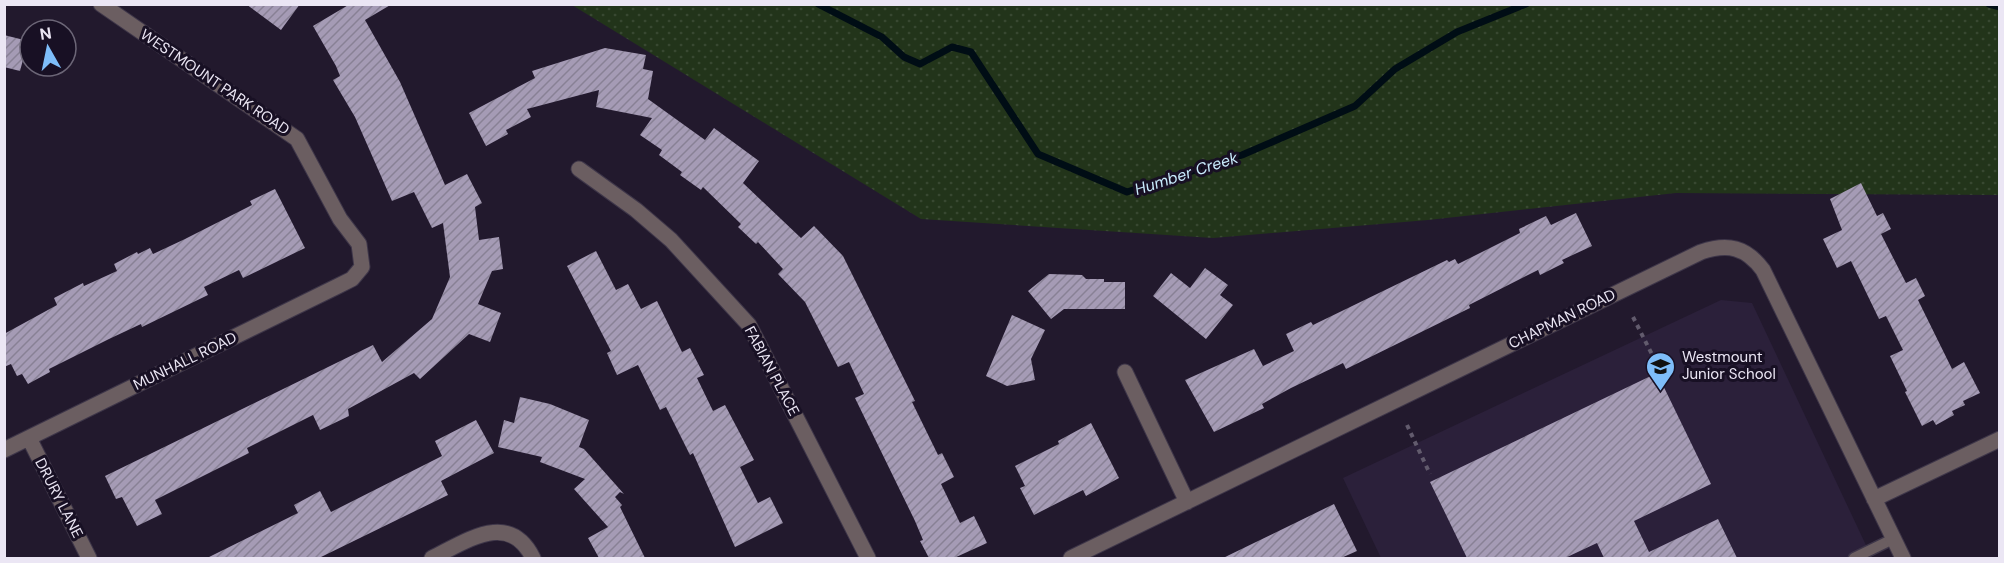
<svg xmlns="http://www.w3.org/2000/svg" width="2004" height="563" viewBox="0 0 2004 563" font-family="'DM Sans',sans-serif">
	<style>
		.built { fill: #2b203a }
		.park { fill: url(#park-dots) }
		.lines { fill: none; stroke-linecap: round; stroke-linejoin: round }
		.stream { stroke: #000d15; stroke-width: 7 }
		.building { fill: url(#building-hatch) }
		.lane-casing { stroke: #3e3649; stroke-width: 13 }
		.street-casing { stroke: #3e3649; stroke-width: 17 }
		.path { stroke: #625b6d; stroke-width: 4; stroke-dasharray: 4.5 4.5; stroke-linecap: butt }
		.lane { stroke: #6b5e61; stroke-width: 10 }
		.street { stroke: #6b5e61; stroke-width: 15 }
		.labels { text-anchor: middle; stroke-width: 6; stroke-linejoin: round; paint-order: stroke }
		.street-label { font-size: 15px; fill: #ebe6f4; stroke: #181024 }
		.poi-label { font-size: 15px; fill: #ebe6f4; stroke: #181024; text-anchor: start }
		.water-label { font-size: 16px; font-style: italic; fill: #c8eafb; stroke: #181024 }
	</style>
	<defs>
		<pattern id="park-dots" width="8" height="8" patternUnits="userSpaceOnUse" patternTransform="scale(1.5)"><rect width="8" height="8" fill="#22341a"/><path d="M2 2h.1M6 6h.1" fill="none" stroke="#384831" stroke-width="1.8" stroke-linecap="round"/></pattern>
		<pattern id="building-hatch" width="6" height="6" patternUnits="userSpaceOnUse" patternTransform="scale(1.5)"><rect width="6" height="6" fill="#a59bb5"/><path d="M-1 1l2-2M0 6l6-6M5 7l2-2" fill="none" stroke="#888195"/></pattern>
	</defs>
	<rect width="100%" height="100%" fill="#22192d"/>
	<path class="built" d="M1721 300 1752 303 1872 558H1381L1343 478Z"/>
	<path class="park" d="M572 5H1999V195L1676 193 1428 220 1213 238 921 219Z"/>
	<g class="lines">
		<path class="stream" d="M818 4 882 37 904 57 920 64 952 47 971 52 1038 154 1127 192 1242 155 1355 106 1395 69 1457 32 1526 4
			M1989 4 2000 7"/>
	</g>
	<path class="building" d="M246 4H300L281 30Z
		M350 4H392L365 20 400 82 445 185 467 174 482 203 475 207 479 240 499 237 503 269 492 271 478 304 501 313 490 342 469 334 420 379 414 373 348 409 349 416 320 430 313 415 247 448 249 453 155 500 162 514 137 526 122 497 116 499 105 476 373 345 382 362 432 319 450 277 443 223 432 228 414 192 392 201 355 117 333 80 340 76 336 66 313 26Z
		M4 35 28 41 20 71 4 67Z
		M605 48 646 55 643 69 653 71 648 99 705 140 714 128 759 161 743 183 801 238 814 226 843 256 915 401 912 402 938 455 942 453 954 477 941 484 960 523 974 516 987 543 954 558H929L920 541 923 540 915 521 855 398 864 394 849 362 838 367 805 302 778 274 783 269 758 242 756 244 738 227 741 224 703 187 701 190 680 175 682 172 659 155 662 150 640 135 652 118 596 107 599 90 527 109 531 117 506 130 508 134 486 146 469 113 535 78 532 71Z
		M1861 183 1877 216 1883 213 1891 229 1881 234 1906 283 1916 278 1925 296 1918 300 1952 369 1964 362 1980 393 1963 401 1965 405 1952 411 1954 415 1936 425 1933 420 1922 426 1905 392 1907 391 1890 356 1903 350 1886 316 1879 319 1851 261 1837 268 1823 239 1842 230 1830 199Z
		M275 189 305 248 243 278 239 270 204 287 208 295 142 327 141 324 109 339 49 369 50 372 28 384 22 374 17 376 11 364 4 367V334L57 305 54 298 83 283 84 286 117 271 114 264 137 252 138 254 150 248 153 254 185 239 252 205 250 201Z
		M1576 213 1592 246 1562 260 1564 263 1540 275 1538 270 1469 305 1470 308 1346 369 1343 363 1291 388 1262 404 1264 408 1214 432 1185 380 1254 349 1263 366 1294 351 1286 334 1311 322 1313 325 1447 260 1449 262 1455 259 1458 264 1520 233 1519 229 1546 216 1551 225Z
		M596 251 616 290 628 284 641 309 657 301 682 352 690 348 704 375 697 378 713 411 725 405 754 460 740 467 758 503 770 497 783 523 735 547 693 453 690 455 666 407 660 410 638 365 617 375 607 353 611 351 567 266Z
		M1205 268 1228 285 1220 295 1233 305 1206 339 1153 296 1171 273 1190 288Z
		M1049 274 1082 275 1086 279H1104V282H1125V309H1064L1051 319 1028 291Z
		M1012 315 1045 330 1031 359 1035 380 1007 386 986 376Z
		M1657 373 1711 484 1634 521 1649 552 1718 519 1737 558H1604L1597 543 1565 558H1467L1430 482Z
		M520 397 550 404 589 420 579 447 584 449 624 494 620 492 615 497 622 505 620 507 645 558H599L588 538 608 527 574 489 585 479 540 462 542 457 498 447 504 420 514 423Z
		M476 420 494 453 441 481 448 495 319 558H207L298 513 294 505 320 491 331 512 442 456 435 441Z
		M1091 423 1119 478 1086 496 1083 490 1034 515 1020 488 1025 486 1015 466 1059 444 1058 441Z
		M1334 504 1357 551 1341 558H1223Z"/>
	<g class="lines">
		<defs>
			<path id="lane" d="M1854 558 1893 539"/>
			<path id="street" d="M579 169 636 210 671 240 749 325 868 558
				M1125 372 1187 502
				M29 438 89 558
				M4 450 338 286 352 279 362 267 359 244 340 219 297 139 101 4
				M1874 499 2000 439
				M432 558C467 541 509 510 533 558
				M1071 558 1701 252C1728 243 1746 247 1763 270L1903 558"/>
		</defs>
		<use href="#lane" class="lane-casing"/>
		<use href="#street" class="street-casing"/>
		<path class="path" d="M1633 317 1660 370
			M1407 425 1430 474"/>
		<use href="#lane" class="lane"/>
		<use href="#street" class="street"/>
	</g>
	<defs>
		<symbol id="school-pin" viewBox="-11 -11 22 30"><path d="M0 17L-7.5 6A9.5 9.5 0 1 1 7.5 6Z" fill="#7ebdf9" stroke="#181024"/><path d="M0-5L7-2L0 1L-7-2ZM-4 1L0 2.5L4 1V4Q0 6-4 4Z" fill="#111"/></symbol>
	</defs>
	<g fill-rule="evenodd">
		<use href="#school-pin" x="1644" y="350" width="33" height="45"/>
	</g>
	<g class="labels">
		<g class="street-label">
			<text transform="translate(215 82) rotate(34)" y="5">WESTMOUNT PARK ROAD</text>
			<text transform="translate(1562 319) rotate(-26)" y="5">CHAPMAN ROAD</text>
			<text transform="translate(185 361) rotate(-26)" y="5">MUNHALL ROAD</text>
			<text transform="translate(772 371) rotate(62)" y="5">FABIAN PLACE</text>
			<text transform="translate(59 498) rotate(63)" y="5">DRURY LANE</text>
		</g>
		<g class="poi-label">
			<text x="1682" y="362">Westmount<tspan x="1682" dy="17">Junior School</tspan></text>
		</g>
		<g class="water-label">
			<text transform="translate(1186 173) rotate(-18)" y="6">Humber Creek</text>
		</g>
	</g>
	<rect width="2004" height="563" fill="none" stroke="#ebe6f4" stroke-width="12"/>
	<g transform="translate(48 48) rotate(351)"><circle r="28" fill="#181024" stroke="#6c6677" stroke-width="1.5"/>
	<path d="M0-4.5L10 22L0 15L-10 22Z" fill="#7ebdf9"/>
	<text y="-9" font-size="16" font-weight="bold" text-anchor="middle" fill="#ebe6f4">N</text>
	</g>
</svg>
